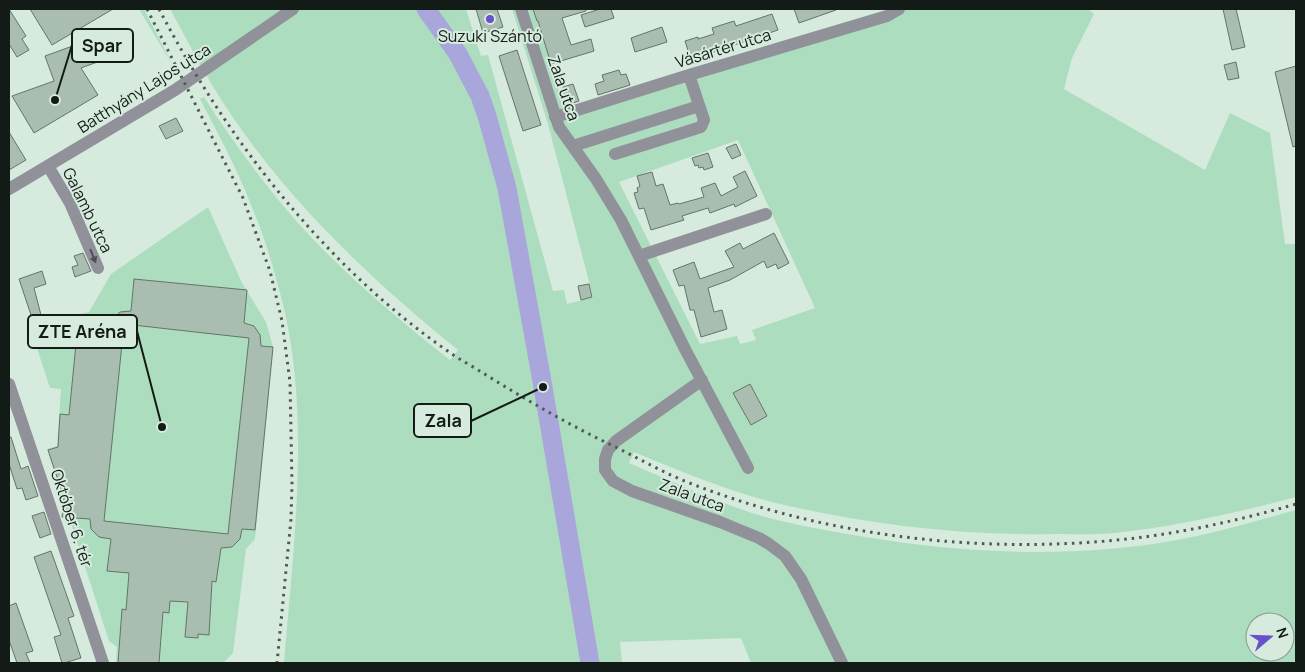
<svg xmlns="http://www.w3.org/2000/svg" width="1305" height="672" viewBox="0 0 1305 672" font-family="Manrope,sans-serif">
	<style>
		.green { fill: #adddbf; fill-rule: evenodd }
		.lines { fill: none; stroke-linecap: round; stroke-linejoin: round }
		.river { stroke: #a9a6dc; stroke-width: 19 }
		.building { fill: #a9beb0; stroke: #627569; fill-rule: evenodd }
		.minor { stroke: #91919a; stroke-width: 12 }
		.tertiary { stroke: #91919a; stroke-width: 12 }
		.rail { stroke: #4e5a53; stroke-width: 3; stroke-dasharray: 2.5 5; stroke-linecap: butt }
		.oneway { fill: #4c5051 }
		.poi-dot { fill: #6652cb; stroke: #d6ebde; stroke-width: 2 }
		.labels { text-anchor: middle; stroke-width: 4; stroke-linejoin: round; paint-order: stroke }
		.poi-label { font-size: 16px; fill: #131b16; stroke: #d6ebde }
		.street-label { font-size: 16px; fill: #131b16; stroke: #d6ebde }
		.leader { fill: none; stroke: #131b16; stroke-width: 2 }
		.callout-dot { fill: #131b16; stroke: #d6ebde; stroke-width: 2 }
		.callout { fill: #d6ebde; stroke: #131b16; stroke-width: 2 }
		.callout-label { font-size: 18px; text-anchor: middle; font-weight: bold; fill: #131b16 }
	</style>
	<rect width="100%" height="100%" fill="#d6ebde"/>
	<path class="green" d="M139 9H144L173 66Z
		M170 9H466L481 56 488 55 553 291 564 290 567 304 593 297 548 124 512 9H534L565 111 895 9H1088L1094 14 1072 58 1064 89 1205 170 1230 113 1270 133 1285 244H1296V497C1236 513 1177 526 1115 533 1096 535 1077 534 1058 534 965 536 871 525 780 504 730 492 682 472 634 452L629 463C671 481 712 500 755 514 789 524 824 530 859 536 961 553 1069 559 1171 541 1214 534 1255 521 1296 510V659L1293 663H751L741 638 620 642 622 663H284C293 551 310 424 285 313 276 276 266 240 251 205 237 168 218 134 200 99L204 97C224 128 245 158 268 187 319 253 384 308 450 360L458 350C364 274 275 189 212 85 197 60 184 34 170 9ZM738 140 815 308 752 330 756 340 740 344 737 336 700 344 619 182ZM1255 622H1285V652H1255Z
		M208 207 242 283 266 322 273 347 255 539 246 549 233 653 223 663H116L117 647 109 641 47 449 57 446 61 389 50 388 30 327 89 312 111 274Z"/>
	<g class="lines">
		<path class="river" d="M426 9 458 54 480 96 487 116 507 188 543 387 590 663"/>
	</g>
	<path class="building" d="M9 9 26 36 22 39 29 50 17 57 9 44Z
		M30 9H113L52 45Z
		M476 9H497L503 27 483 33Z
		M533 9H586V11L562 18 571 45 591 39 594 51 551 64 538 21H537Z
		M600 9H611L614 18 585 27 581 15Z
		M794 9H835L836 10 799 23Z
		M1223 9H1236L1245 47 1232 50Z
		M772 14 778 30 691 60 685 41 698 37V39L714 34 712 28 734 21 736 26Z
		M662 27 667 42 635 52 631 38Z
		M114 31 122 53 81 68 98 95 34 133 12 96 54 81 45 56Z
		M517 50 541 125 523 131 499 56Z
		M1236 62 1239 78 1228 80 1224 65Z
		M1296 66V146L1293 147 1275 72Z
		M619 70 621 75 626 74 630 85 598 95 595 84 604 81 602 75Z
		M573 84 579 101 564 106 559 92 564 90 563 87Z
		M176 118 183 131 166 139 159 126Z
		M9 132 26 160 9 170Z
		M736 144 741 155 732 159 726 148Z
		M708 153 713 167 704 170 703 167 699 168 698 165 695 166 692 158Z
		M745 171 757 196 735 207 734 204 710 213 708 208 682 216 684 220 651 230 644 208 639 209 634 193 638 192 637 188 640 186 637 176 652 172 656 186 663 184 670 205 678 203 679 204 704 197 701 188 715 183 721 196 738 187 733 177Z
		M774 233 789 263 778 269 776 264 767 268 764 261 730 280 708 288 714 312 722 310 727 329 701 337 694 310H690L684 285 679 286 673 270 694 262 700 279 734 267 725 251 740 243 743 249Z
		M83 253 91 271 75 277 72 267 78 265 74 256Z
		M42 271 46 284 34 288 41 315 32 318 19 279Z
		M134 279 247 290 244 323 254 326 260 335 261 346 273 347 255 530 242 529 240 539 232 547 221 548 216 582 212 581 209 635 198 634V638L185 637 188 602 170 601 169 613 163 612 159 663H118L122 609 126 610 129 573 107 571 111 539 99 537 91 529 90 519 62 517 64 498 48 450 58 447 60 414 69 415 78 324 111 327 113 319 120 312 131 311ZM124 324 249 338 228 534 104 521Z
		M589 284 592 297 581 300 578 286Z
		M750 384 767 416 751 425 733 393Z
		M9 437H11L21 469 28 466 38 496 26 500 22 488 17 489 9 464Z
		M44 512 51 534 40 538 32 516Z
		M51 551 74 616 68 618 81 658 64 663H62L54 637 61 635 34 557Z
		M16 603 33 651 26 653 30 663H17L9 640V606Z"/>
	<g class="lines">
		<path class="minor" d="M521 9 559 127 596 179 621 220 685 349 748 468
			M555 117 689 75 887 16 899 9
			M573 146 699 106
			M615 154 701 127 704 120 689 75
			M48 166 70 203 98 268
			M639 256 766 214
			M702 380 616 441 608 450 605 459V470L613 481 632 491 720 522 759 538 769 544 785 556 801 579 842 663"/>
		<path class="tertiary" d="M9 189 175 90 293 9
			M9 384 103 663"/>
		<path class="rail" d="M147 9 243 198 270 271 282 321 290 382 292 484 291 519 277 663
			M159 9C228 141 325 266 449 352 460 360 472 366 483 373 523 398 564 422 607 443 635 456 663 473 692 484 834 539 994 556 1144 537 1196 530 1247 518 1296 504"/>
	</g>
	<defs><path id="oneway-solid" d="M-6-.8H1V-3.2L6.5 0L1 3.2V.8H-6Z" transform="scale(1.25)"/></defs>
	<use class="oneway" href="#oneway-solid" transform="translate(93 256) rotate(68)"/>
	<circle class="poi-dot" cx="490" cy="19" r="5"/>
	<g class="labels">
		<g class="poi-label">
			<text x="490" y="42">Suzuki Szántó</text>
		</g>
		<g class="street-label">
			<text transform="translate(723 48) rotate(-17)" y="6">Vásártér utca</text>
			<text transform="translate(144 88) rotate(-32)" y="6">Batthyány Lajos utca</text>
			<text transform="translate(564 88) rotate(71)" y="6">Zala utca</text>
			<text transform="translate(88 210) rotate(64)" y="6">Galamb utca</text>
			<text transform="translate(692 495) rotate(20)" y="6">Zala utca</text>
			<text transform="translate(72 518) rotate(72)" y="6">Október 6. tér</text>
		</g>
	</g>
	<path class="leader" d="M55 100L72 45M162 427L137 331M543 387L471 421"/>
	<g class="callout-dot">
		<circle cx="55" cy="100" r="5"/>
		<circle cx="162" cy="427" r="5"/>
		<circle cx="543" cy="387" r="5"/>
	</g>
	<g class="callout">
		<rect x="72" y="29" width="61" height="33" rx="5"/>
		<rect x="28" y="315" width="109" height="33" rx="5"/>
		<rect x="414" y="404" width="57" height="33" rx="5"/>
	</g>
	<g class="callout-label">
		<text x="102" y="52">Spar</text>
		<text x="82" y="338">ZTE Aréna</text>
		<text x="443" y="427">Zala</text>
	</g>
	<rect width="1305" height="672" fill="none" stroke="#131b16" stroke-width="20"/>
	<g transform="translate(1270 637) rotate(71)"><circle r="24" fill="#d6ebde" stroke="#88988e"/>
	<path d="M0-4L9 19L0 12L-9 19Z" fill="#6652cb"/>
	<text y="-8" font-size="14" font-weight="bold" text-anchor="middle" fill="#131b16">N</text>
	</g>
</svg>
